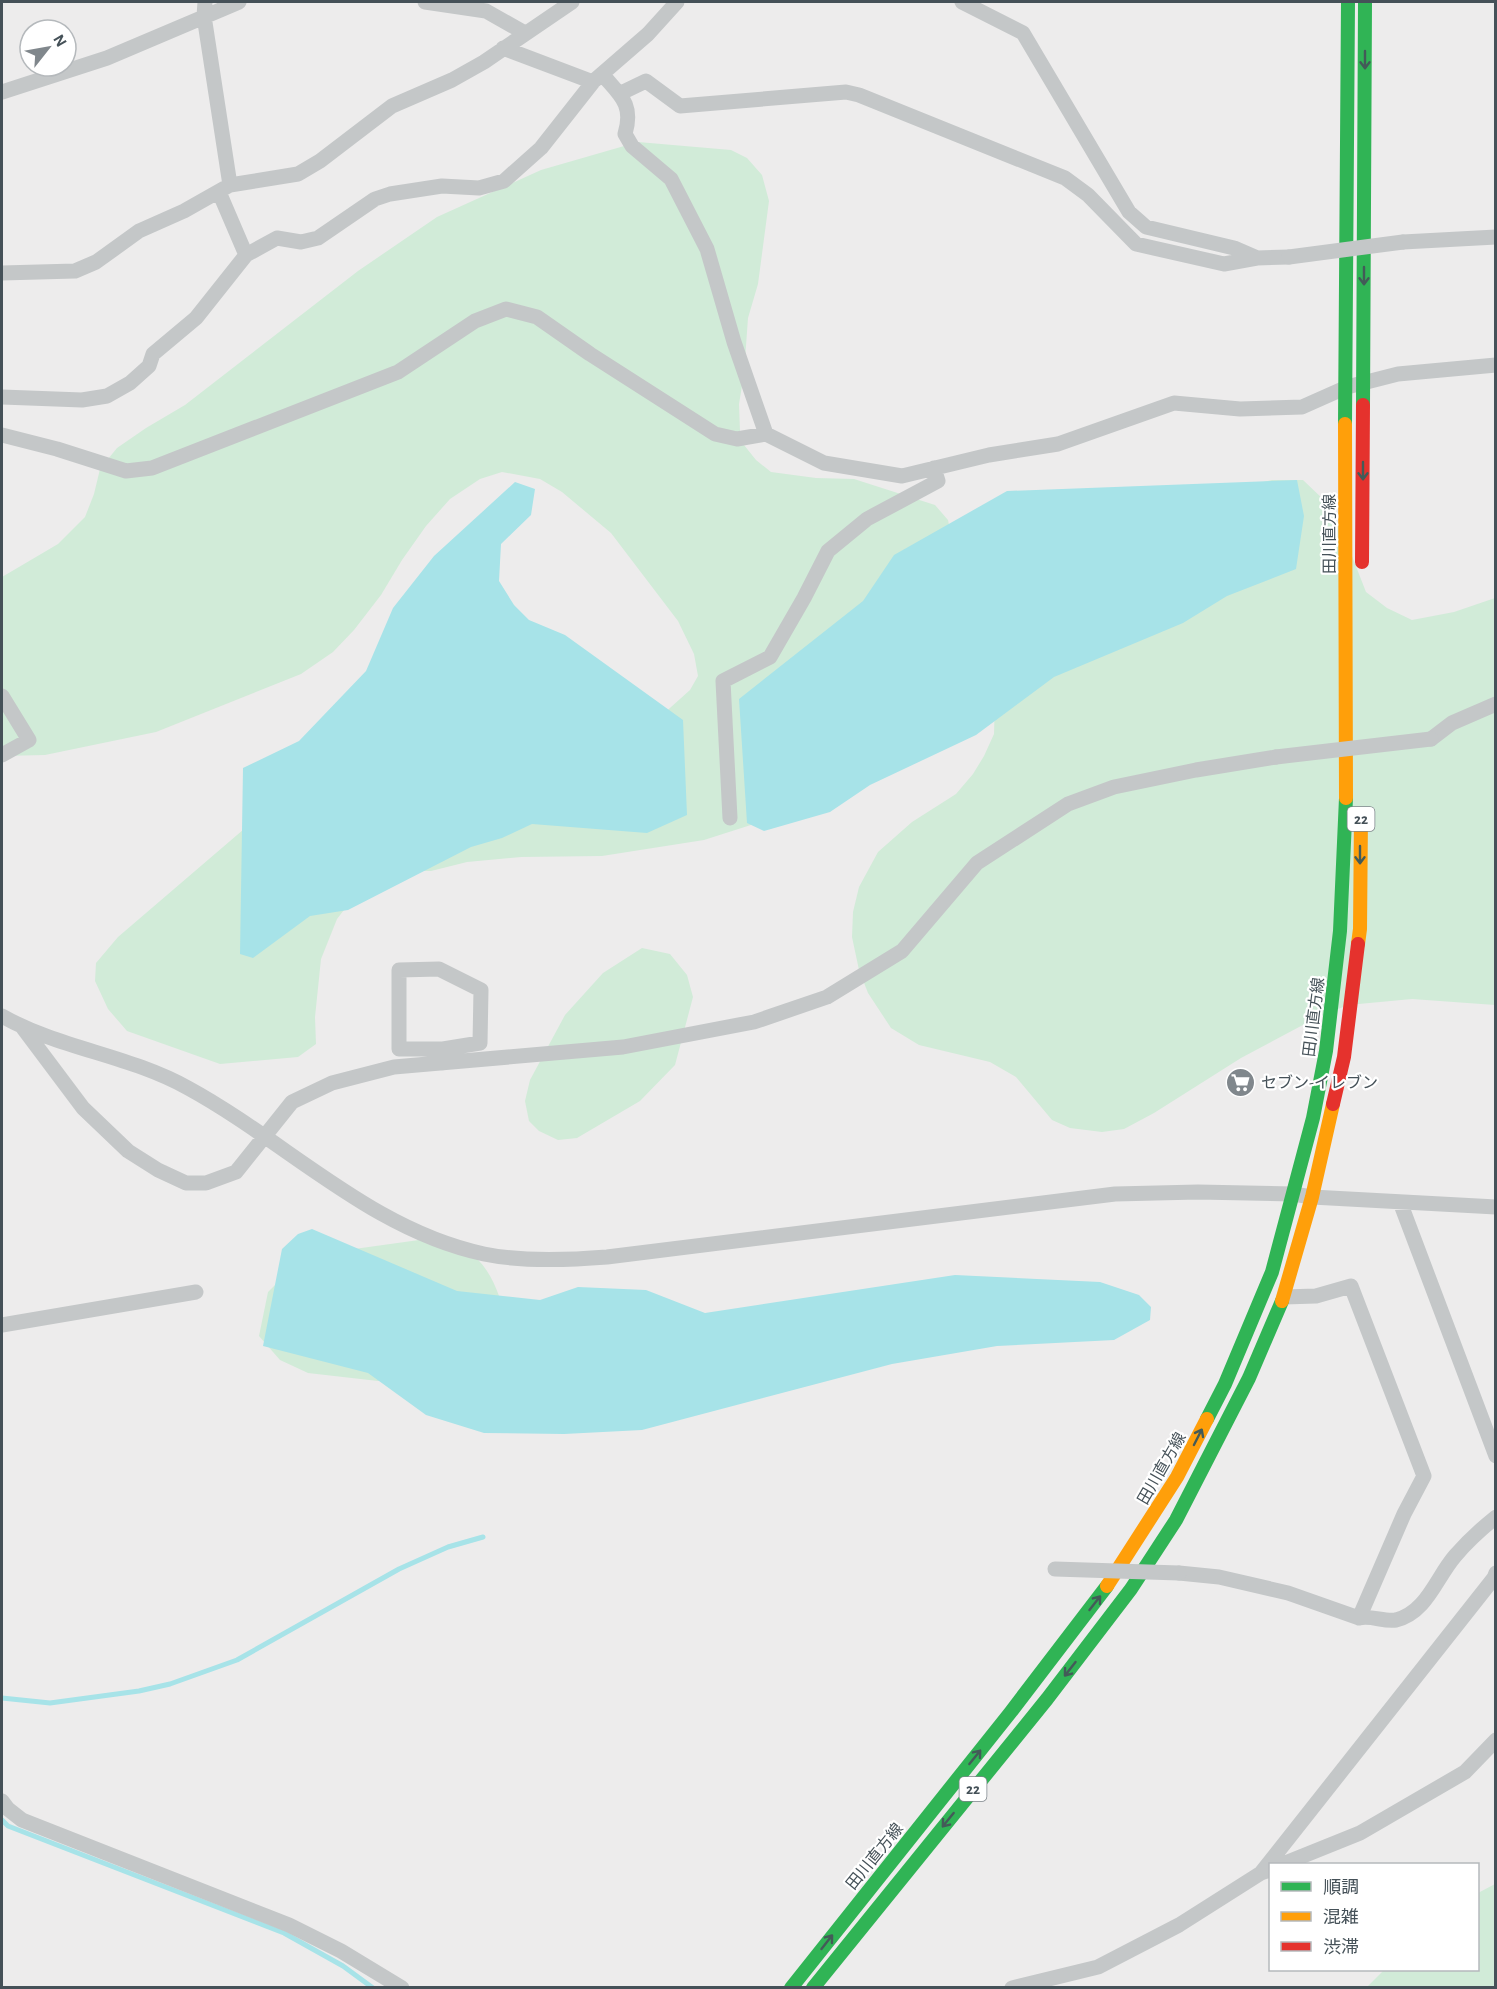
<svg xmlns="http://www.w3.org/2000/svg" width="1497" height="1989" viewBox="0 0 1497 1989" font-family="'Alegreya Sans','Noto Sans JP',sans-serif">
	<style>
		.green { fill: #d1ebd8 }
		.water { fill: #a7e3e8 }
		.lines { fill: none; stroke-linecap: round; stroke-linejoin: round }
		.stream { stroke: #a7e3e8; stroke-width: 5 }
		.street { stroke: #c4c7c8; stroke-width: 15 }
		.fast { stroke: #30b455; stroke-width: 14 }
		.slow { stroke: #ff9f0a; stroke-width: 14 }
		.jam { stroke: #e5322d; stroke-width: 14 }
		.street-bridge { stroke: #c4c7c8; stroke-width: 15 }
		.oneway { stroke: #435b58 }
		.labels { text-anchor: middle; stroke-width: 4.5; stroke-linejoin: round; paint-order: stroke }
		.shield { fill: #fff; stroke: #7d858a; stroke-width: 1.5 }
		.shield-label { font-size: 15px; font-weight: bold; fill: #455158 }
		.street-label { font-size: 16px; fill: #455158; stroke: #fff }
		.poi-label { font-size: 16px; fill: #455158; stroke: #fff; text-anchor: start }
	</style>
	<rect width="100%" height="100%" fill="#edecec"/>
	<path class="green" d="M638 142 731 150 747 158 762 175 769 201 758 284 748 318 744 374 739 404 740 431 744 445 756 460 771 472 816 478 854 479 935 505 948 520 954 550 754 824 704 840 602 856 521 857 467 862 431 871H400L361 888 337 919 321 959 315 1017 316 1044 298 1057 220 1064 127 1031 108 1009 95 981 96 963 118 937 271 806 661 716 690 690 698 676 694 654 678 621 611 533 562 492 540 479 502 472 480 479 450 499 426 526 402 560 381 595 354 630 333 652 301 674 156 732 45 755 2 756V577L58 544 85 517 94 494 100 469 117 448 146 428 185 405 358 271 437 217 541 170Z
		M1272 480H1303L1324 500 1341 528 1366 592 1387 608 1412 620 1454 612 1495 598V1005L1412 999 1348 1005 1316 1018 1241 1058 1154 1113 1124 1129 1102 1132 1070 1128 1052 1120 1016 1077 990 1062 919 1045 891 1028 868 993 859 970 852 937 853 912 859 887 878 852 912 822 956 794 973 774 984 756 994 734 996 662 1170 503Z
		M642 948 670 954 687 975 693 997 675 1065 640 1101 577 1138 558 1140 539 1131 529 1121 525 1101 530 1080 565 1015 603 973Z
		M419 1240C433 1243 448 1245 461 1249 490 1259 500 1298 508 1323L442 1378 378 1381 308 1373 280 1360 259 1336 268 1292 277 1283 347 1250Z
		M1495 1884V1987H1367L1384 1970H1478V1893Z"/>
	<path class="water" d="M1297 480 1304 516 1296 569 1227 596 1183 623 1054 677 976 735 870 785 830 812 764 831 747 823 739 699 863 601 894 555 1007 491Z
		M515 482 535 489 531 515 501 544 499 581 514 605 529 620 565 635 683 720 687 815 647 833 532 824 502 838 471 847 348 910 310 916 253 958 240 954 243 768 299 741 366 671 393 608 434 556Z
		M312 1229 457 1291 540 1300 578 1287 646 1290 705 1313 955 1275 1100 1282 1139 1295 1151 1307 1150 1320 1114 1340 997 1346 892 1364 642 1430 564 1434 484 1433 426 1415 368 1373 263 1346 282 1249 298 1234Z"/>
	<g class="lines">
		<path class="stream" d="M2 1698 50 1703 139 1691 170 1684 237 1660 399 1569 448 1547 483 1537
			M2 1820 8 1826 284 1933 343 1966 373 1988"/>
		<path class="street" d="M205 2 204 16 230 185
			M425 2 486 11 525 33
			M962 2 1023 33 1129 212 1146 227 1234 248 1257 258 1289 257
			M602 74C620 95 634 104 625 134L632 146 671 179 707 249 734 342 766 434
			M595 80 648 34 677 2
			M2 92 107 58 239 2
			M619 94 646 81 680 106 846 92 859 95 1065 178 1088 195 1136 244 1224 264 1257 258
			M1403 242 1496 237
			M246 255 277 238 301 242 318 238 375 199 390 194 442 186 479 188 504 181 541 148 593 82 503 48
			M2 273 75 271 96 262 139 231 184 211 230 185 298 174 320 161 392 106 452 80 484 62 572 2
			M2 397 82 400 107 396 130 383 149 366 153 354 196 318 246 255 219 192
			M2 435 57 449 126 471 152 468 398 372 475 321 506 309 537 317 590 354 715 434 737 439 766 434 824 463 902 476 989 455 1058 444 1174 403 1240 409 1302 407 1347 387 1398 374 1496 365
			M2 696 29 740 2 755
			M1431 739 1452 723 1496 704
			M730 818 723 681 770 657 804 598 828 551 867 519 938 481 934 468
			M2 1016C60 1049 129 1055 188 1088 287 1142 371 1230 484 1254 522 1262 569 1260 607 1257L1115 1194 1198 1192 1293 1194 1312 1197 1496 1207
			M23 1028 83 1108 128 1151 158 1170 186 1183H206L236 1172 292 1102 332 1083 394 1067 623 1047 754 1022 827 997 902 951 977 863 1068 804 1114 787 1196 770 1276 757
			M442 1063 443 1049 480 1043 481 990 439 969 399 970V1049H443
			M1400 1202 1496 1456
			M1284 1297 1316 1296 1351 1286 1424 1476 1404 1514 1359 1618
			M2 1325 196 1292
			M1179 1573 1219 1577 1288 1593 1359 1618C1371 1615 1384 1622 1396 1620 1427 1612 1436 1578 1455 1556 1467 1542 1481 1529 1496 1517
			M2 1801 8 1809 22 1820 289 1925 341 1951 402 1988
			M1283 1864 1360 1833 1465 1772 1496 1740
			M1261 1873 1494 1578 1496 1573
			M1012 1988 1098 1967 1179 1925 1261 1873 1270 1870"/>
		<path class="fast" d="M1363 405 1365 2
			M1345 424 1348 2
			M1207 1419 1225 1384 1272 1272 1313 1118 1326 1051 1340 931 1346 798
			M791 1988 1010 1713 1107 1586
			M813 1988 1047 1699 1131 1589 1176 1520 1249 1378 1282 1301"/>
		<path class="slow" d="M1345 424 1346 798
			M1358 944 1360 929 1361 816
			M1282 1301 1312 1197 1333 1104
			M1107 1586 1177 1477 1207 1419"/>
		<path class="jam" d="M1362 562 1363 405
			M1333 1104 1344 1057 1358 944"/>
		<path class="street-bridge" d="M1289 257 1403 242
			M1276 757 1431 739
			M1055 1569 1179 1573"/>
	</g>
	<defs><path id="oneway-shaft" d="M-6 0H5M1.5-3L5.5 0L1.5 3" fill="none" stroke-width="1.6" stroke-linecap="round" stroke-linejoin="round" transform="scale(1.5)"/></defs>
	<g class="oneway">
		<use href="#oneway-shaft" transform="translate(1365 60) rotate(90)"/>
		<use href="#oneway-shaft" transform="translate(1364 276) rotate(90)"/>
		<use href="#oneway-shaft" transform="translate(1363 471) rotate(90)"/>
		<use href="#oneway-shaft" transform="translate(1360 855) rotate(90)"/>
		<use href="#oneway-shaft" transform="translate(1198 1437) rotate(-63)"/>
		<use href="#oneway-shaft" transform="translate(1095 1603) rotate(-52)"/>
		<use href="#oneway-shaft" transform="translate(1070 1669) rotate(128)"/>
		<use href="#oneway-shaft" transform="translate(975 1757) rotate(-51)"/>
		<use href="#oneway-shaft" transform="translate(948 1820) rotate(129)"/>
		<use href="#oneway-shaft" transform="translate(827 1942) rotate(-52)"/>
	</g>
	<defs>
		<symbol id="supermarket-disc" viewBox="-11 -11 22 22"><circle r="9.5" fill="#80878c" stroke="#fff"/><path d="M-6-5.5h2.5l.6 2H6L4.5 2H-2.5L-4.4-4H-6ZM-1.5 3.2a1.3 1.3 0 1 0 .1 0ZM3 3.2a1.3 1.3 0 1 0 .1 0Z" fill="#fff"/></symbol>
	</defs>
	<g fill-rule="evenodd">
		<use href="#supermarket-disc" x="1224" y="1066" width="33" height="33"/>
	</g>
	<g class="labels">
		<g class="shield">
			<rect x="1347.5" y="807" width="27" height="24" rx="4.5"/>
			<rect x="959.5" y="1777" width="27" height="24" rx="4.5"/>
		</g>
		<g class="shield-label">
			<text x="1361" y="824">22</text>
			<text x="973" y="1794">22</text>
		</g>
		<g class="street-label">
			<text transform="translate(1329 534) rotate(-90)" y="6">田川直方線</text>
			<text transform="translate(1313 1017) rotate(-83)" y="6">田川直方線</text>
			<text transform="translate(1161 1468) rotate(-60)" y="6">田川直方線</text>
			<text transform="translate(874 1856) rotate(-51)" y="6">田川直方線</text>
		</g>
		<g class="poi-label">
			<text x="1261" y="1088">セブン-イレブン</text>
		</g>
	</g>
	<rect width="1497" height="1989" fill="none" stroke="#455158" stroke-width="6"/>
	<rect x="1269" y="1863" width="210" height="108" fill="#ffffff" stroke="#b5b9bc" stroke-width="1.5"/>
	<rect x="1281" y="1882" width="30" height="9" fill="#30b455" stroke="#b5b9bc" stroke-width="1.5"/>
	<text x="1323" y="1893" font-size="18" fill="#455158">順調</text>
	<rect x="1281" y="1912" width="30" height="9" fill="#ff9f0a" stroke="#b5b9bc" stroke-width="1.5"/>
	<text x="1323" y="1923" font-size="18" fill="#455158">混雑</text>
	<rect x="1281" y="1942" width="30" height="9" fill="#e5322d" stroke="#b5b9bc" stroke-width="1.5"/>
	<text x="1323" y="1953" font-size="18" fill="#455158">渋滞</text>
	<g transform="translate(48 48) rotate(59)"><circle r="28" fill="#ffffff" stroke="#b5b9bc" stroke-width="1.5"/>
	<path d="M0-4.5L10 22L0 15L-10 22Z" fill="#80878c"/>
	<text y="-9" font-size="16" font-weight="bold" text-anchor="middle" fill="#455158">N</text>
	</g>
</svg>
